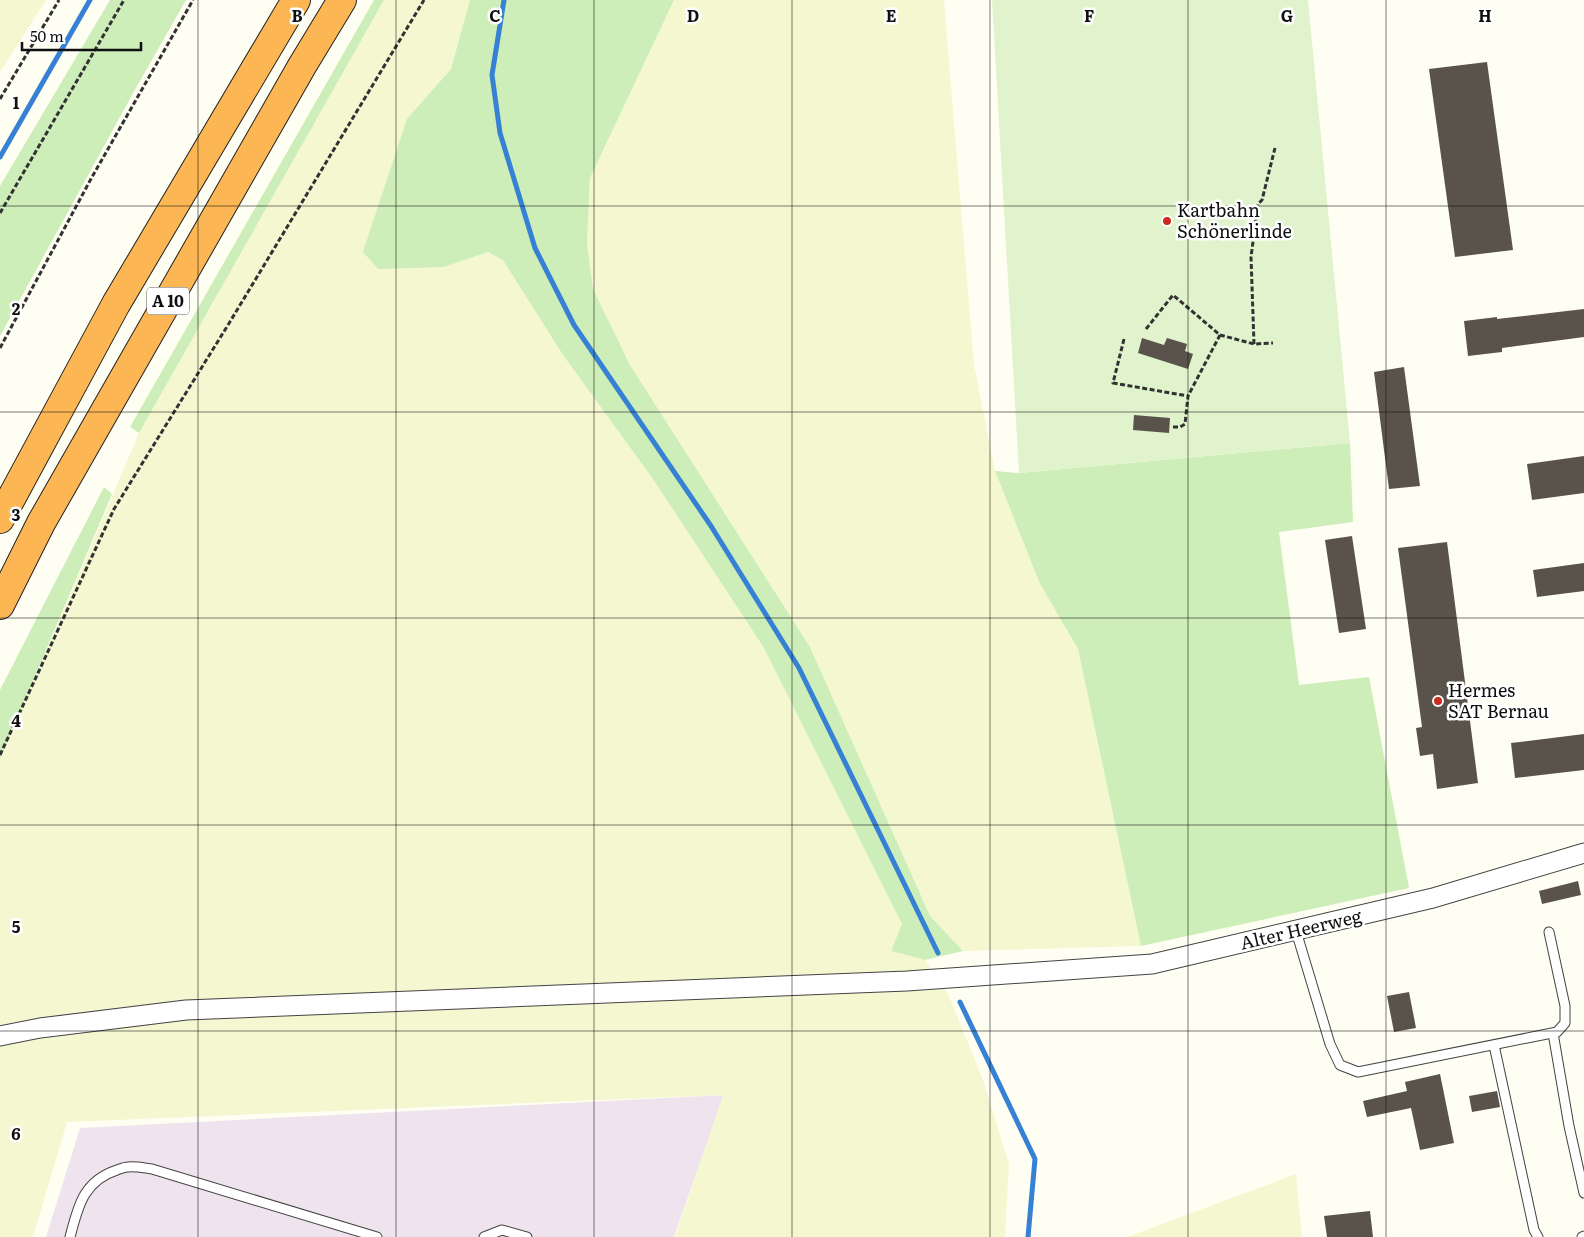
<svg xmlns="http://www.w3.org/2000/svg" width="1584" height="1237" viewBox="0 0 1584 1237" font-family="Literata,serif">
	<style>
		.industrial { fill: #efe4ee }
		.farmland { fill: #f5f7d1 }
		.green { fill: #cdedb9 }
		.pitch { fill: #e0f3cc }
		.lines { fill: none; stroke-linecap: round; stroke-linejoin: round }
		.stream { stroke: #3781d5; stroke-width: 5 }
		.building { fill: #5a534b }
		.lane-casing { stroke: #434343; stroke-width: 11 }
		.street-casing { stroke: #434343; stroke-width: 21 }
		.highway-casing { stroke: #212121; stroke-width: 30 }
		.path { stroke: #323232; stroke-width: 3; stroke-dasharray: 5 2.5; stroke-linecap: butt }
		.lane { stroke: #fff; stroke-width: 9 }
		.street { stroke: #fff; stroke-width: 19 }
		.highway { stroke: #fcb754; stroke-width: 28 }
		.grid { fill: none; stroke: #101010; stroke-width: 1; stroke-opacity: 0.55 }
		.poi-dot { fill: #c92d1f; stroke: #fff; stroke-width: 2 }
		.labels { text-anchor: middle; stroke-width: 5; stroke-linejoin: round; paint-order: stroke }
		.shield { fill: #fff; stroke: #585858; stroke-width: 1 }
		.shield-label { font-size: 16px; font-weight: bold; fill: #101010 }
		.poi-label { font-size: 18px; fill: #101010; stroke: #fff; text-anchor: start }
		.street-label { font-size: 18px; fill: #101010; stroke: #fff }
		.grid-label { font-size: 16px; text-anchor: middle; font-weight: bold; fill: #101010; stroke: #fff; stroke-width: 5; stroke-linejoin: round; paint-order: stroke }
	</style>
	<rect width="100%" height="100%" fill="#fffef3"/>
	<path class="industrial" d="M724 1095 674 1237H46L80 1128Z"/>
	<path class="farmland" d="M0 0H46L0 72Z
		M384 0H470L451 69 407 119 444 267 488 252 503 260 563 355 653 479 764 648 902 924 891 951 925 960 949 996 983 1080 1009 1164 1005 1237H675L723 1095 67 1122 33 1237H0V760L139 433Z
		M674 0H944L974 364 995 471 1040 584 1078 649 1141 946 963 951 930 916 810 647 630 365 593 289 587 243 590 178Z
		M1296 1174 1302 1237H1127Z"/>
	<path class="green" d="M110 0H186L132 95 0 336V186Z
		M374 0H384L139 433 130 427Z
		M470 0H674L590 178 587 243 593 289 630 365 810 647 930 916 963 951 925 960 891 951 902 924 764 648 653 479 563 355 503 260 488 252 444 267 378 269 363 252 407 119 451 69Z
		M1350 443 1353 522 1279 532 1299 685 1369 677 1409 888 1141 946 1078 649 1040 584 995 471 1019 473Z
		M104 487 112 494 0 759V690Z"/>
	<path class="pitch" d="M992 0H1308L1350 443 1019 473Z"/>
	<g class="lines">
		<path class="stream" d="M504 0 492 75 500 133 535 248 574 325 711 526 799 668 938 953
			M0 157 90 0
			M960 1002 1035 1159 1028 1237"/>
	</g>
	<path class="building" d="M1487 62 1513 250 1455 257 1429 69Z
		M1584 309V337L1502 348V352L1468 356 1464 321 1497 317V319Z
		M1142 338 1164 345 1167 338 1187 344 1185 351 1193 354 1188 369 1138 353Z
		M1404 367 1420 486 1389 489 1374 372Z
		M1134 415 1170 418 1169 433 1133 430Z
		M1584 456V493L1532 500 1527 464Z
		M1352 536 1366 629 1339 633 1325 540Z
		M1447 542 1478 783 1437 789 1433 754 1420 756 1416 728 1422 727 1398 548Z
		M1584 563V591L1537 597 1533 570Z
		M1584 734V770L1515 778 1511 743Z
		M1578 881 1581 895 1542 904 1539 891Z
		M1409 992 1416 1028 1394 1032 1387 996Z
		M1440 1074 1454 1143 1420 1150 1411 1108 1367 1117 1363 1101 1407 1091 1405 1082Z
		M1497 1091 1500 1107 1472 1112 1469 1096Z
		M1370 1211 1373 1237H1327L1324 1216Z"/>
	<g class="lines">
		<defs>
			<path id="lane" d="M1296 931 1330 1044 1340 1065 1358 1072 1557 1032 1565 1023V1006L1549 932
				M1553 1033 1569 1126 1584 1193
				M1494 1045 1534 1230 1538 1237
				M70 1237C78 1207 83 1181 117 1170 120 1169 124 1167 128 1167 135 1166 144 1168 152 1169L377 1237
				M484 1237 502 1230 527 1237
				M1582 1237 1584 1236"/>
			<path id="street" d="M0 1036 40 1028 186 1010 907 981 1152 964 1433 898 1584 853"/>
			<path id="highway" d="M0 519 116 304 296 0
				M0 605 41 523 302 66 342 0"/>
		</defs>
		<use href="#lane" class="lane-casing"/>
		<use href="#street" class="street-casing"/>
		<use href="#highway" class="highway-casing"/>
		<path class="path" d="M0 99 59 0
			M0 213 124 0
			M1146 329 1173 295 1220 335 1254 344 1273 343
			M1124 339 1113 383 1188 396
			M1254 344 1251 257 1258 204 1262 200 1275 148
			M0 348 92 177 193 0
			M1173 427H1180L1185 424 1188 396 1220 335
			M0 755 114 509 228 325 424 0"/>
		<use href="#lane" class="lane"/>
		<use href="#street" class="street"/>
		<use href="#highway" class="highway"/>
	</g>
	<path class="grid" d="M198 0V1237M396 0V1237M594 0V1237M792 0V1237M990 0V1237M1188 0V1237M1386 0V1237M0 206H1584M0 412H1584M0 618H1584M0 825H1584M0 1031H1584"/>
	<g class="poi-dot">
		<circle cx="1167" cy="221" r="5"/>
		<circle cx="1438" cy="701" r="5"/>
	</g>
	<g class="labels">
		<rect class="shield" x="147" y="287.5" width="42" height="27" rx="4"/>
		<g class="shield-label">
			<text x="168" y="307">A 10</text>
		</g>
		<g class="poi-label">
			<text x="1177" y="217">Kartbahn<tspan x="1177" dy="21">Schönerlinde</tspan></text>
			<text x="1448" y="697">Hermes<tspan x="1448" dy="21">SAT Bernau</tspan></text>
		</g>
		<g class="street-label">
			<text transform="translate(1301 930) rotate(-13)" y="6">Alter Heerweg</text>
		</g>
	</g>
	<g class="grid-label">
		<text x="297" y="22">B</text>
		<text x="495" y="22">C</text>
		<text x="693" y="22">D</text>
		<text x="891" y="22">E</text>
		<text x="1089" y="22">F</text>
		<text x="1287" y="22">G</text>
		<text x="1485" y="22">H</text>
		<text x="16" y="109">1</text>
		<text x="16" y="315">2</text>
		<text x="16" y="521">3</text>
		<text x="16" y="727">4</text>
		<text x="16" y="933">5</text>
		<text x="16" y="1140">6</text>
	</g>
	<path d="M22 42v8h119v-8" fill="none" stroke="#101010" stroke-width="2.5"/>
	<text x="30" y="42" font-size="15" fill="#101010" stroke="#ffffff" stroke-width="4" paint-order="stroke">50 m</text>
</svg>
